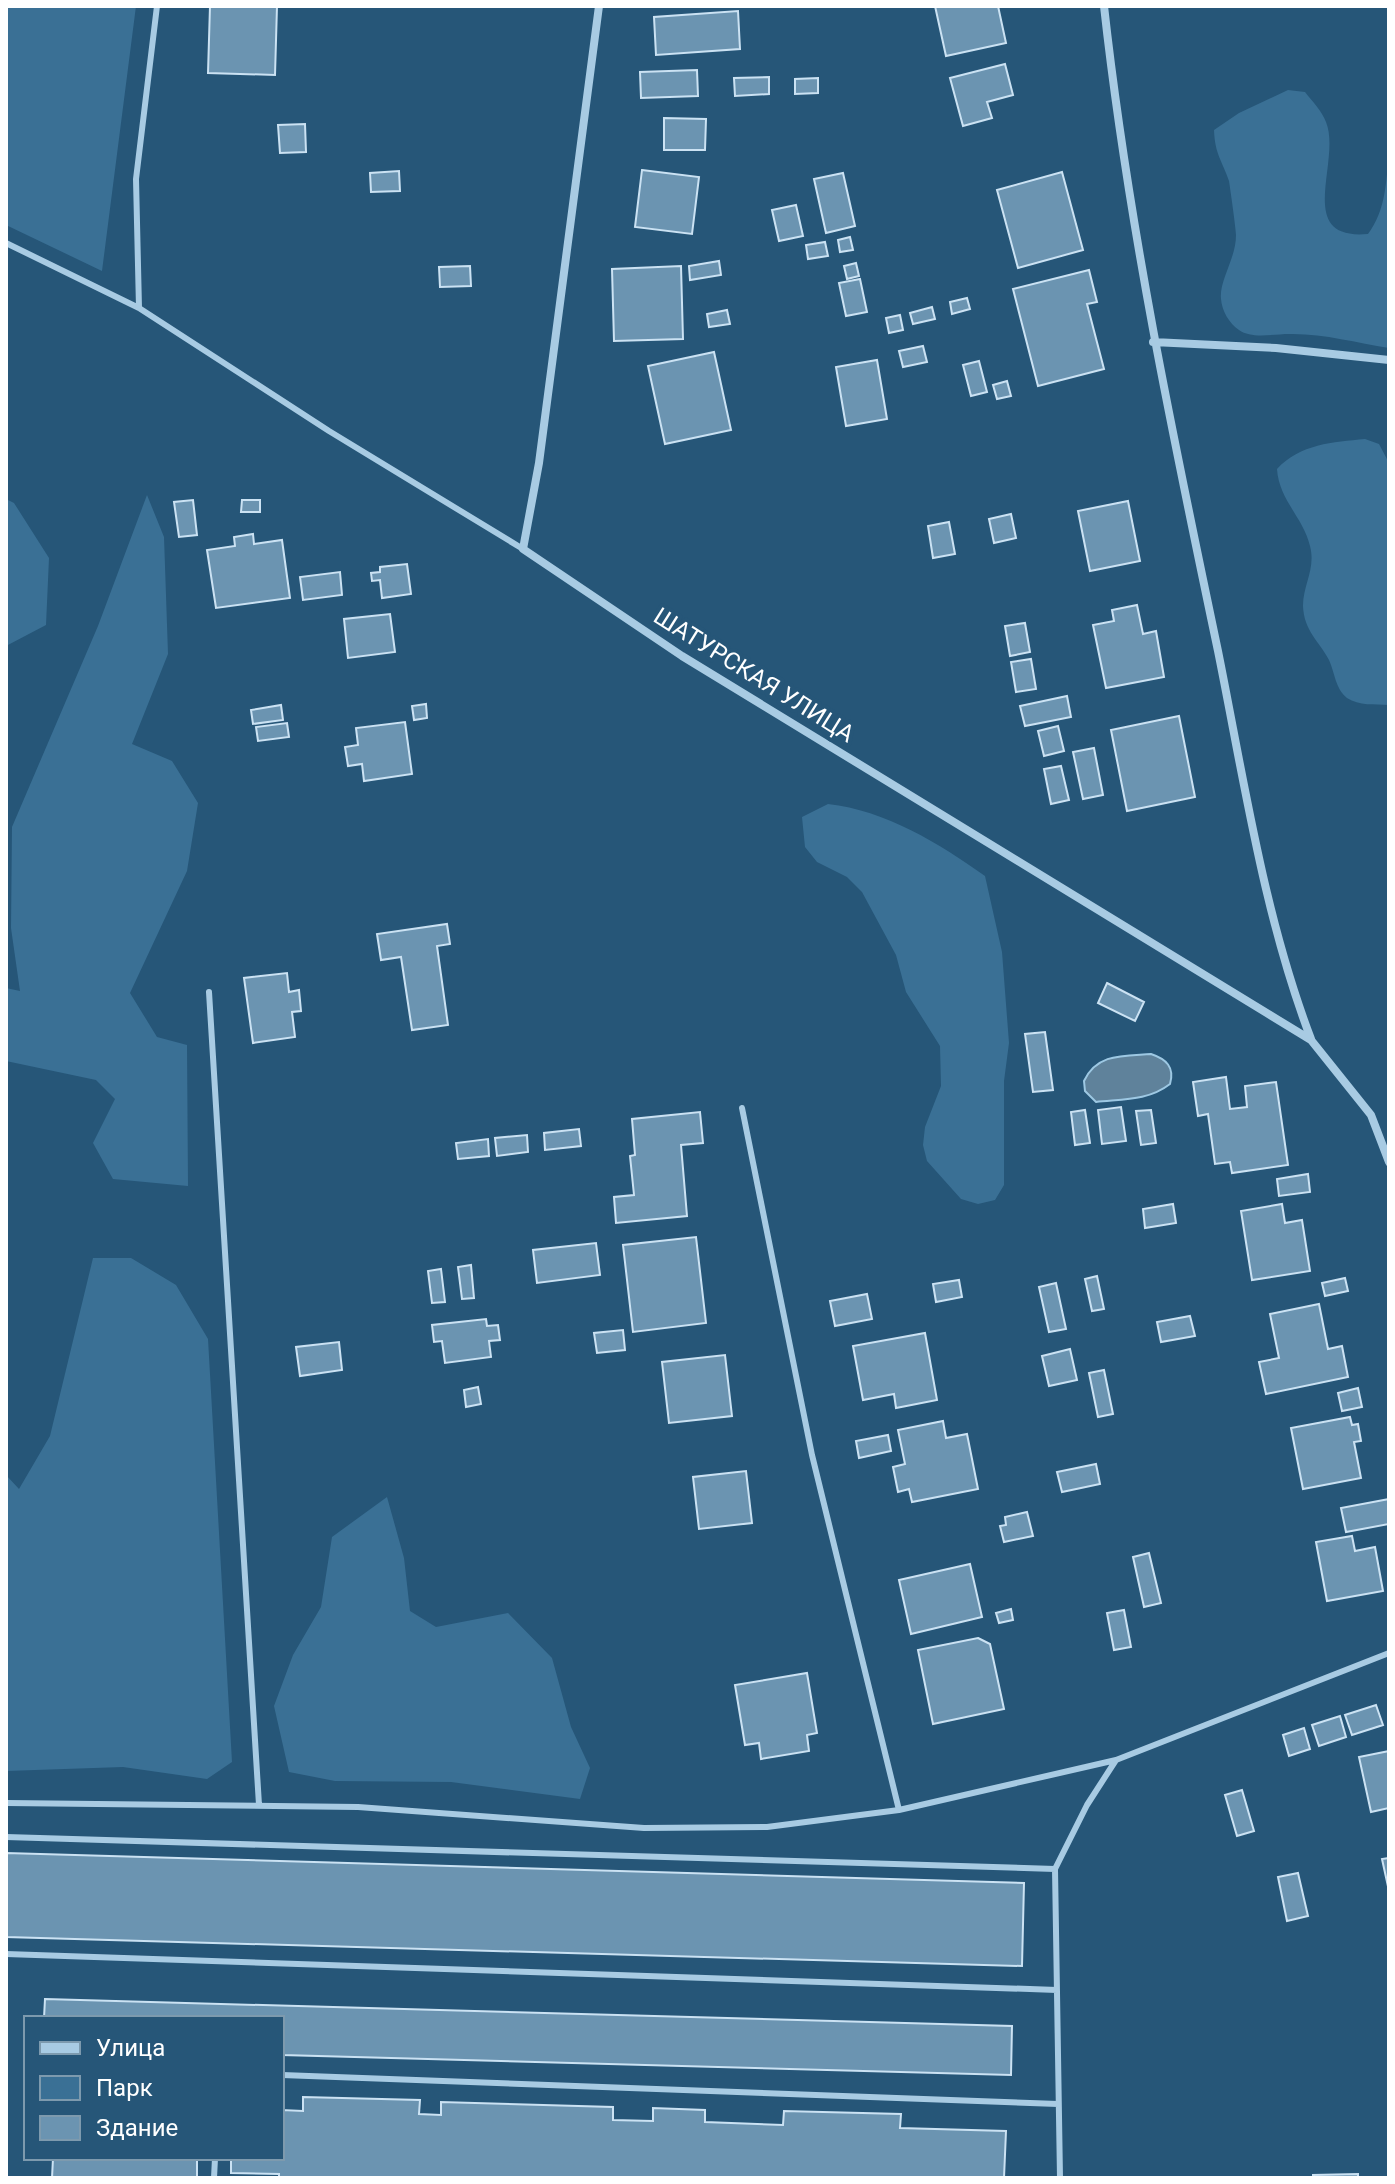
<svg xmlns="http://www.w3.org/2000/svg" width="1395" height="2184" viewBox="0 0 1395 2184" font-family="Roboto,sans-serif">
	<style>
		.green { fill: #3a7095 }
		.water { fill: #5f829b; stroke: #9dc8e3; stroke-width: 2 }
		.building { fill: #6b94b1; stroke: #cbe2f3; stroke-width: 2 }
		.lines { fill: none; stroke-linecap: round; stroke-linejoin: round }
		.service { stroke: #a8cbe3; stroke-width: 6 }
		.minor { stroke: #a8cbe3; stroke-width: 8 }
		.labels { text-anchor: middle; stroke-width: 8; stroke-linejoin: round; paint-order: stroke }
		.street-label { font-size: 24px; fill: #fff; stroke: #265678 }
	</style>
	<rect width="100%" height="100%" fill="#265678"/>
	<path class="green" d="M6 6H136L102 271 6 225Z
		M1288 90 1305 92C1312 101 1322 111 1326 122 1342 161 1293 241 1368 234 1386 210 1386 182 1389 153V348C1357 343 1325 334 1293 334 1276 333 1253 340 1239 330 1229 323 1222 311 1221 299 1219 280 1236 259 1236 235 1236 229 1230 187 1229 181 1222 160 1215 155 1214 130L1239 113Z
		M1365 439 1379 444 1389 463V705C1375 704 1359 706 1347 698 1335 688 1335 673 1329 660 1319 641 1304 631 1303 606 1303 584 1316 569 1310 546 1303 517 1279 500 1277 469 1300 444 1333 442 1365 439Z
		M147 495 164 537 168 654 132 744 172 761 198 803 187 871 130 993 157 1037 187 1045 188 1186 113 1179 93 1143 115 1099 96 1080 6 1061V988L20 991 11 928 12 827 98 626Z
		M6 499 14 503 49 558 46 625 6 646Z
		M828 804C885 810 940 844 985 876L1002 952 1009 1043 1004 1081V1185L995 1200 978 1204 961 1199 927 1161 923 1145 925 1127 941 1086 940 1046 906 992 896 955 862 892 847 877 817 862 805 847 802 817Z
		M93 1258H131L176 1285 208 1339 232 1762 207 1779 123 1767 6 1771V1475L19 1489 50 1436Z
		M387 1497 404 1558 410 1611 436 1627 508 1613 552 1658 571 1727 590 1768 580 1799 451 1782 335 1781 289 1772 274 1706 293 1655 321 1607 332 1537Z"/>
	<path class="water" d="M1151 1054C1166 1059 1175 1067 1170 1084 1148 1101 1122 1099 1096 1102L1085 1091 1084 1081C1097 1053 1124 1056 1151 1054Z"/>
	<path class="building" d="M210 6H277L275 75 208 73Z
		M935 6H998L1006 43 946 56Z
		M738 11 740 49 656 55 654 17Z
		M1005 64 1013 95 987 102 992 118 963 126 950 78Z
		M697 70 698 96 641 98 640 72Z
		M769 77V94L735 96 734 78Z
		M818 78V93L795 94V79Z
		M664 118 706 119 705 150H664Z
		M305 124 306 152 280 153 278 125Z
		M642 170 699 177 692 234 635 227Z
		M399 171 400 191 371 192 370 173Z
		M1062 172 1083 250 1018 268 997 190Z
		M843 173 855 226 826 233 814 179Z
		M796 205 803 236 779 241 772 210Z
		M850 237 853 250 840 252 838 240Z
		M825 242 828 256 808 259 806 245Z
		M719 261 721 275 690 280 689 266Z
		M856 263 859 276 847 279 844 266Z
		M470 266 471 286 440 287 439 267Z
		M681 266 683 339 614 341 612 269Z
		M1089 270 1097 302 1087 304 1104 369 1038 386 1013 289Z
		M860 279 867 312 846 316 839 283Z
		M967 298 970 309 952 314 950 302Z
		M932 307 935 319 913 324 910 313Z
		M727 310 730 324 709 327 707 314Z
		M900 315 903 330 889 333 886 318Z
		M923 346 927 362 903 367 899 351Z
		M714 352 731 430 665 444 648 366Z
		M877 360 887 419 846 426 836 367Z
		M979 361 987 392 971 396 963 365Z
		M1007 381 1011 396 997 399 993 385Z
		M193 500 197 535 179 537 174 502Z
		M242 500H260V512H241Z
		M1128 501 1140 561 1090 571 1078 511Z
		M1011 514 1016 538 994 543 989 519Z
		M949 522 955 554 933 558 928 526Z
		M253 534 254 544 282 540 290 598 216 608 207 550 235 546 234 537Z
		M407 564 411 594 382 598 380 580 372 581 371 573 380 572V567Z
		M340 572 342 595 303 600 300 577Z
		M1137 605 1143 634 1156 631 1164 677 1106 688 1093 625 1114 621 1112 610Z
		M390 614 395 652 348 658 344 619Z
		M1025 623 1030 652 1010 656 1005 626Z
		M1031 659 1036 689 1016 692 1011 662Z
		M1067 696 1071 717 1025 726 1020 706Z
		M426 704 427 718 414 720 412 706Z
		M281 705 283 720 253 724 251 710Z
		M1179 716 1195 797 1127 811 1111 730Z
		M405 722 412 774 364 781 362 764 348 766 345 747 358 745 356 728Z
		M287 723 289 737 258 741 256 727Z
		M1058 726 1064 751 1044 756 1038 731Z
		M1094 748 1103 795 1083 799 1073 752Z
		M1061 766 1069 800 1051 804 1044 769Z
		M447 924 450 944 437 946 448 1025 412 1030 401 957 381 960 377 934Z
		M287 973 289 992 299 990 301 1011 292 1012 295 1037 253 1043 244 978Z
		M1107 983 1144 1002 1135 1021 1098 1003Z
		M1045 1032 1053 1090 1033 1092 1025 1034Z
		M1226 1077 1230 1109 1247 1107 1245 1086 1276 1082 1288 1165 1232 1173 1230 1162 1215 1164 1208 1114 1198 1116 1193 1082Z
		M1121 1107 1126 1141 1102 1144 1098 1110Z
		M1085 1110 1090 1143 1075 1145 1071 1112Z
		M1151 1110 1156 1143 1141 1145 1136 1111Z
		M700 1112 703 1143 681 1145 687 1216 616 1223 614 1197 634 1195 630 1156 635 1155 632 1119Z
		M579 1129 581 1146 545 1150 544 1133Z
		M527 1135 528 1152 497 1156 495 1138Z
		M488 1139 489 1156 458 1159 456 1143Z
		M1308 1174 1310 1192 1279 1196 1277 1179Z
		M1173 1204 1176 1223 1145 1228 1143 1209Z
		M1282 1204 1285 1223 1302 1220 1310 1271 1252 1280 1241 1211Z
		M696 1237 706 1323 633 1332 623 1245Z
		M596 1243 600 1275 537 1283 533 1250Z
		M471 1265 474 1298 462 1299 458 1267Z
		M441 1269 445 1302 432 1303 428 1271Z
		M1097 1276 1104 1309 1092 1311 1085 1279Z
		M1345 1278 1348 1291 1325 1296 1322 1283Z
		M959 1280 962 1297 936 1302 933 1284Z
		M1056 1283 1066 1329 1049 1332 1039 1287Z
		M867 1294 872 1319 835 1326 830 1301Z
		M1319 1304 1328 1349 1342 1346 1348 1377 1266 1394 1259 1362 1279 1358 1270 1314Z
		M1190 1316 1195 1336 1161 1342 1157 1322Z
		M486 1319 487 1326 498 1325 500 1340 489 1341 491 1357 445 1363 442 1341 434 1342 432 1325Z
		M623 1330 625 1350 597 1353 594 1333Z
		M925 1333 937 1400 896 1408 894 1394 863 1400 853 1346Z
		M339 1342 342 1370 300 1376 296 1347Z
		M1070 1349 1077 1380 1049 1386 1042 1356Z
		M725 1355 732 1416 669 1423 662 1362Z
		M1104 1370 1113 1414 1098 1417 1089 1373Z
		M478 1387 481 1404 466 1407 464 1390Z
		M1358 1388 1362 1407 1342 1411 1338 1393Z
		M1350 1417 1352 1425 1358 1424 1361 1441 1354 1442 1361 1478 1303 1489 1291 1428Z
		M943 1421 946 1438 967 1434 978 1489 912 1502 909 1489 898 1492 893 1467 905 1464 898 1430Z
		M888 1435 891 1451 859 1458 856 1441Z
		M1096 1464 1100 1484 1062 1492 1057 1472Z
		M746 1471 752 1523 699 1529 693 1477Z
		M1389 1499V1524L1346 1532 1341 1508Z
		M1027 1512 1033 1536 1004 1542 1000 1526 1006 1525 1005 1517Z
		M1352 1536 1355 1551 1375 1547 1383 1591 1327 1601 1316 1542Z
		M1149 1553 1161 1603 1144 1607 1133 1557Z
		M970 1564 982 1617 911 1634 899 1580Z
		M1011 1609 1013 1620 999 1623 996 1613Z
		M1124 1610 1131 1647 1114 1650 1107 1613Z
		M978 1638 990 1644 1004 1709 933 1724 918 1650Z
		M807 1673 817 1733 807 1735 809 1751 761 1759 759 1743 745 1745 735 1685Z
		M1376 1705 1383 1725 1352 1735 1345 1715Z
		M1340 1716 1346 1737 1319 1746 1312 1725Z
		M1304 1728 1310 1749 1289 1756 1283 1735Z
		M1389 1751V1808L1371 1812 1359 1757Z
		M1242 1790 1254 1831 1237 1836 1225 1795Z
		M6 1853 1024 1883 1022 1966 6 1937Z
		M1389 1858V1891L1382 1859Z
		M1298 1873 1308 1916 1287 1921 1278 1877Z
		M45 1999 1012 2026 1011 2075 282 2055V2018H44Z
		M303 2097 420 2100 419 2114 441 2115V2102L613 2107V2120L653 2121V2108L705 2110V2122L783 2125 784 2111 901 2114 900 2128 1006 2131 1004 2178H279V2174L231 2173V2158H282V2110L303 2111Z
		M53 2158H197V2178H52Z
		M1358 2174V2178H1313V2175Z"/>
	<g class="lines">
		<path class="service" d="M157 6 136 179 139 308 329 431 523 549
			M6 243 139 308
			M209 992 259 1805
			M742 1108 812 1455 899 1810
			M6 1803 358 1807 644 1828 767 1827 899 1810 1116 1760
			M6 1837 1055 1869
			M6 1954 1057 1990
			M282 2075 1058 2104
			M214 2178 215 2158
			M1060 2178 1055 1869 1087 1805 1116 1760 1389 1653"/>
		<path class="minor" d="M599 6 539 463 523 549 682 656 1311 1040 1371 1115 1389 1162
			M1104 6C1128 223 1173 437 1218 651 1244 780 1264 916 1311 1039
			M1153 342 1276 348 1389 360"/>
	</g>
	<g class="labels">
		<g class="street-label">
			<text transform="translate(754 675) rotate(32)" y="8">ШАТУРСКАЯ УЛИЦА</text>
		</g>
	</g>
	<rect width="1395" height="2184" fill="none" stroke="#ffffff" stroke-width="16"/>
	<rect x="24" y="2016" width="260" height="144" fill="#265678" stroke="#7d9aae" stroke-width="2"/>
	<rect x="40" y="2042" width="40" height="12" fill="#a8cbe3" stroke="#7d9aae" stroke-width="2"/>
	<text x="96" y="2056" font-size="24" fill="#ffffff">Улица</text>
	<rect x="40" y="2076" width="40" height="24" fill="#3a7095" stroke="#7d9aae" stroke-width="2"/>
	<text x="96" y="2096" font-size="24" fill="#ffffff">Парк</text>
	<rect x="40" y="2116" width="40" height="24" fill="#6b94b1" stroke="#7d9aae" stroke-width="2"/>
	<text x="96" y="2136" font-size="24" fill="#ffffff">Здание</text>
</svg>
